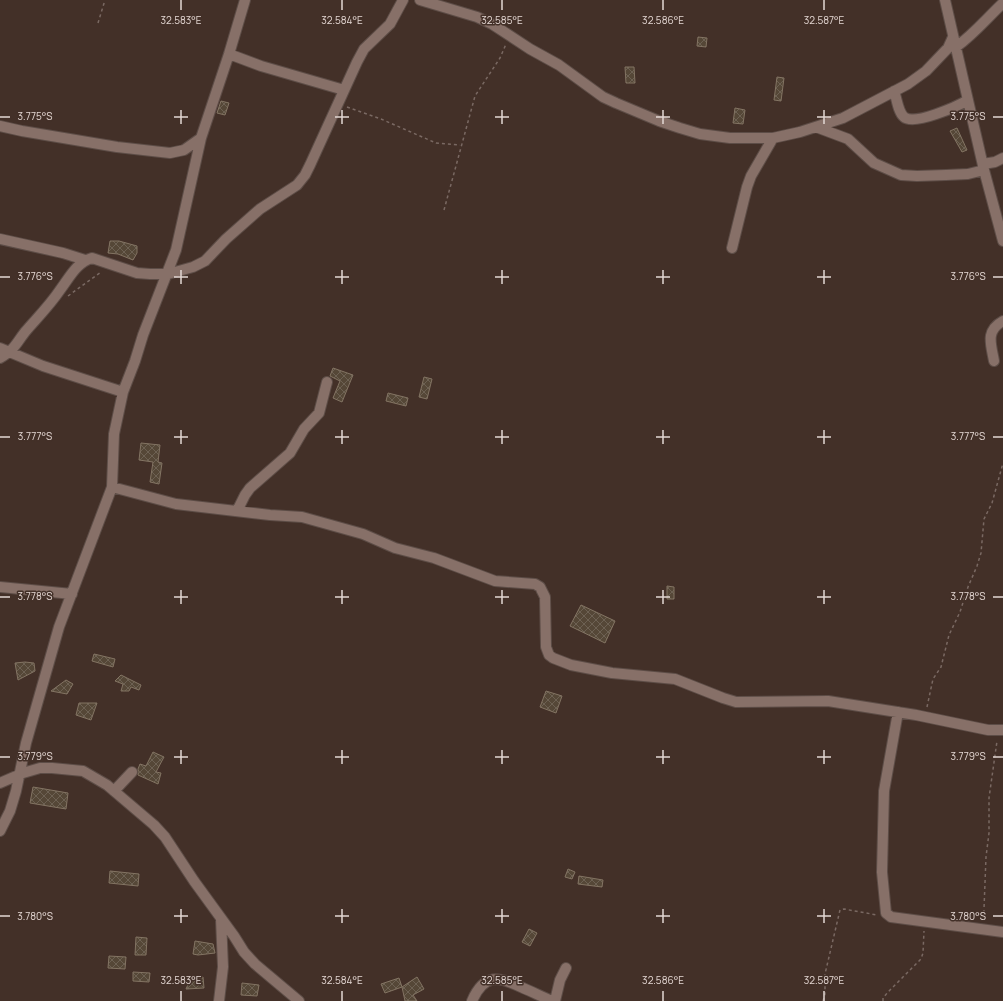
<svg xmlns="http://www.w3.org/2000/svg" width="1003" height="1001" viewBox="0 0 1003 1001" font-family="Manrope,sans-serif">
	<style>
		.building { fill: url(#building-cross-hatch); stroke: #837463 }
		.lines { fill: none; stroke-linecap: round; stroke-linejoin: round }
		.minor-casing { stroke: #5d4d47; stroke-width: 12 }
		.path { stroke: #7a6963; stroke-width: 1.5; stroke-dasharray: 3 3; stroke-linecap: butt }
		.minor { stroke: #877068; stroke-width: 10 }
		.ticks { fill: none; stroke: #e4d7d3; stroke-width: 1.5 }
		.ticks-label { font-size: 10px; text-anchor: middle; fill: #e4d7d3; stroke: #433028; stroke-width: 3; stroke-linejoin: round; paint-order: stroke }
	</style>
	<defs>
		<pattern id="building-cross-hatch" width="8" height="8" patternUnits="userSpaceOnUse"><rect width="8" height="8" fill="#554737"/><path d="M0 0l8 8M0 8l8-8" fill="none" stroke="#6d6153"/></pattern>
	</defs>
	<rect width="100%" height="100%" fill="#433028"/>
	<path class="building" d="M698 37 707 38 706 47 697 46Z
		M625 67H634L635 83H626Z
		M777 77 784 78 781 101 774 100Z
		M221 101 229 103 225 115 217 113Z
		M735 108 745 110 743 124 733 123Z
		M957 128 967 150 962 152 950 131Z
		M110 241H119L137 246V253L133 260 118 254 108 253Z
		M333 368 353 375 342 402 333 398 340 381 330 376Z
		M424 377 432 379 427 399 419 397Z
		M388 393 408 398 406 406 386 401Z
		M141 443 160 445 158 462 162 463 159 484 150 482 153 462 139 460Z
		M667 586 674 587V599H667Z
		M581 605 615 621 605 643 570 626Z
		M94 654 115 659 113 667 92 661Z
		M25 662 34 663 35 671 18 680 15 663Z
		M121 675 141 685 139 690 131 687 129 691H121L123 684 115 681Z
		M66 680 73 684 67 694 51 691Z
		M546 691 562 696 556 713 540 707Z
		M79 703H97L91 720 76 715Z
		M153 752 164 757 156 772 161 773 158 784 138 775V769L140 764 146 766Z
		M33 787 68 793 66 809 30 803Z
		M568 869 575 872 572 879 565 877Z
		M110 871 139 874 138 886 109 883Z
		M579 876 603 880 602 887 578 884Z
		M529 929 537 933 530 946 522 942Z
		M136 937 147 938 146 955H135Z
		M195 941 213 944 215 953 198 955 193 954Z
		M109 956 126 957 125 969 108 968Z
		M133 972 150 973 149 982 133 981Z
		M203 977 204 988 186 989 191 978Z
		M417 977 424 989 413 995 417 1001H405L402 987Z
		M399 978 402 987 385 993 381 984Z
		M242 983 259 985 257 996 241 995Z"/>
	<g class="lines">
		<defs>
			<path id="minor" d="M420 0 477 17 492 24 530 49 559 65 603 97 616 103 659 121 680 128 700 134 730 138H773L800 132 843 118 908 84 926 71 948 48 953 37
				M945 0 984 170 1003 241
				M956 47C974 34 987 18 1003 3
				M229 54 261 66 344 90
				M894 91C897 99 898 112 904 117 914 126 958 106 968 100
				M0 126 22 131 117 147 170 153 184 150 201 138
				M816 127 848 139 874 163 901 175 917 176 946 175 968 174 984 170
				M983 164 995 162 1003 158
				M0 239 63 253 85 260
				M732 248 747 187 751 176 773 138
				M0 348 43 366 123 392
				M0 358C15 349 15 345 25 332 37 318 50 305 60 290 70 277 76 263 92 258L137 273 150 274H168L193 267 205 261 226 239 260 209 297 185 305 175 310 165 357 62 364 49 390 24 403 0
				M994 361C991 344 985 331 1003 321
				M112 487 176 504 270 515 302 517 363 534 395 548 434 558 495 581 535 584 540 587 545 597 546 647 549 655 553 658 571 665 612 673 675 679 723 698 736 702 828 701 916 715 988 730H1003
				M237 511 245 495 250 488 290 453 304 429 319 413 327 382
				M0 587 72 594
				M898 712 884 791 882 872 886 913 891 917 1003 932
				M0 783 23 773 40 768H52L83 771 107 785 154 825 165 837 194 881 234 936 244 952 255 964 299 1001
				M114 791 132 772
				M0 831 10 811 16 791 26 743 59 627 112 487 114 434 123 392 135 361 143 335 176 250 201 138 229 54 245 0
				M219 1001 223 967 221 919
				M472 1001C484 973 499 976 523 988 533 992 542 997 552 1001
				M555 1001 560 980 566 968"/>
		</defs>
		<use href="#minor" class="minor-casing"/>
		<path class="path" d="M98 23 105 0
			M347 107 381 119 436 143 460 145
			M444 210 475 96 500 58 506 44
			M68 296 101 272
			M927 707 933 679 941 667 949 635 960 612 968 587 977 566 981 553 984 519 992 503 1003 463
			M983 919 984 909 986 857 989 833V798L997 741
			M823 1001 825 994V974L840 910 844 909 877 915
			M883 1001V998L888 992 921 959 923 953 924 931"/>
		<use href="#minor" class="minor"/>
	</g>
	<path class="ticks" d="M181 0V10M342 0V10M502 0V10M663 0V10M824 0V10M181 110V124M342 110V124M502 110V124M663 110V124M824 110V124M0 117H10M174 117H188M335 117H349M495 117H509M656 117H670M817 117H831M993 117H1003M181 270V284M342 270V284M502 270V284M663 270V284M824 270V284M0 277H10M174 277H188M335 277H349M495 277H509M656 277H670M817 277H831M993 277H1003M181 430V444M342 430V444M502 430V444M663 430V444M824 430V444M0 437H10M174 437H188M335 437H349M495 437H509M656 437H670M817 437H831M993 437H1003M181 590V604M342 590V604M502 590V604M663 590V604M824 590V604M0 597H10M174 597H188M335 597H349M495 597H509M656 597H670M817 597H831M993 597H1003M181 750V764M342 750V764M502 750V764M663 750V764M824 750V764M0 757H10M174 757H188M335 757H349M495 757H509M656 757H670M817 757H831M993 757H1003M181 909V923M342 909V923M502 909V923M663 909V923M824 909V923M0 916H10M174 916H188M335 916H349M495 916H509M656 916H670M817 916H831M993 916H1003M181 991V1001M342 991V1001M502 991V1001M663 991V1001M824 991V1001"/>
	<g class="ticks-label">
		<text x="181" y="24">32.583°E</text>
		<text x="342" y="24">32.584°E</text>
		<text x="502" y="24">32.585°E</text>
		<text x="663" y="24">32.586°E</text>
		<text x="824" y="24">32.587°E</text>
		<text x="35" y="120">3.775°S</text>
		<text x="968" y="120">3.775°S</text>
		<text x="35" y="280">3.776°S</text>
		<text x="968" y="280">3.776°S</text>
		<text x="35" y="440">3.777°S</text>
		<text x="968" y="440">3.777°S</text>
		<text x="35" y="600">3.778°S</text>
		<text x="968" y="600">3.778°S</text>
		<text x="35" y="760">3.779°S</text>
		<text x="968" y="760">3.779°S</text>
		<text x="35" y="920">3.780°S</text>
		<text x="968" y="920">3.780°S</text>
		<text x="181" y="984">32.583°E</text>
		<text x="342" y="984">32.584°E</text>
		<text x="502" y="984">32.585°E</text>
		<text x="663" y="984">32.586°E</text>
		<text x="824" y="984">32.587°E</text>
	</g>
</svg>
